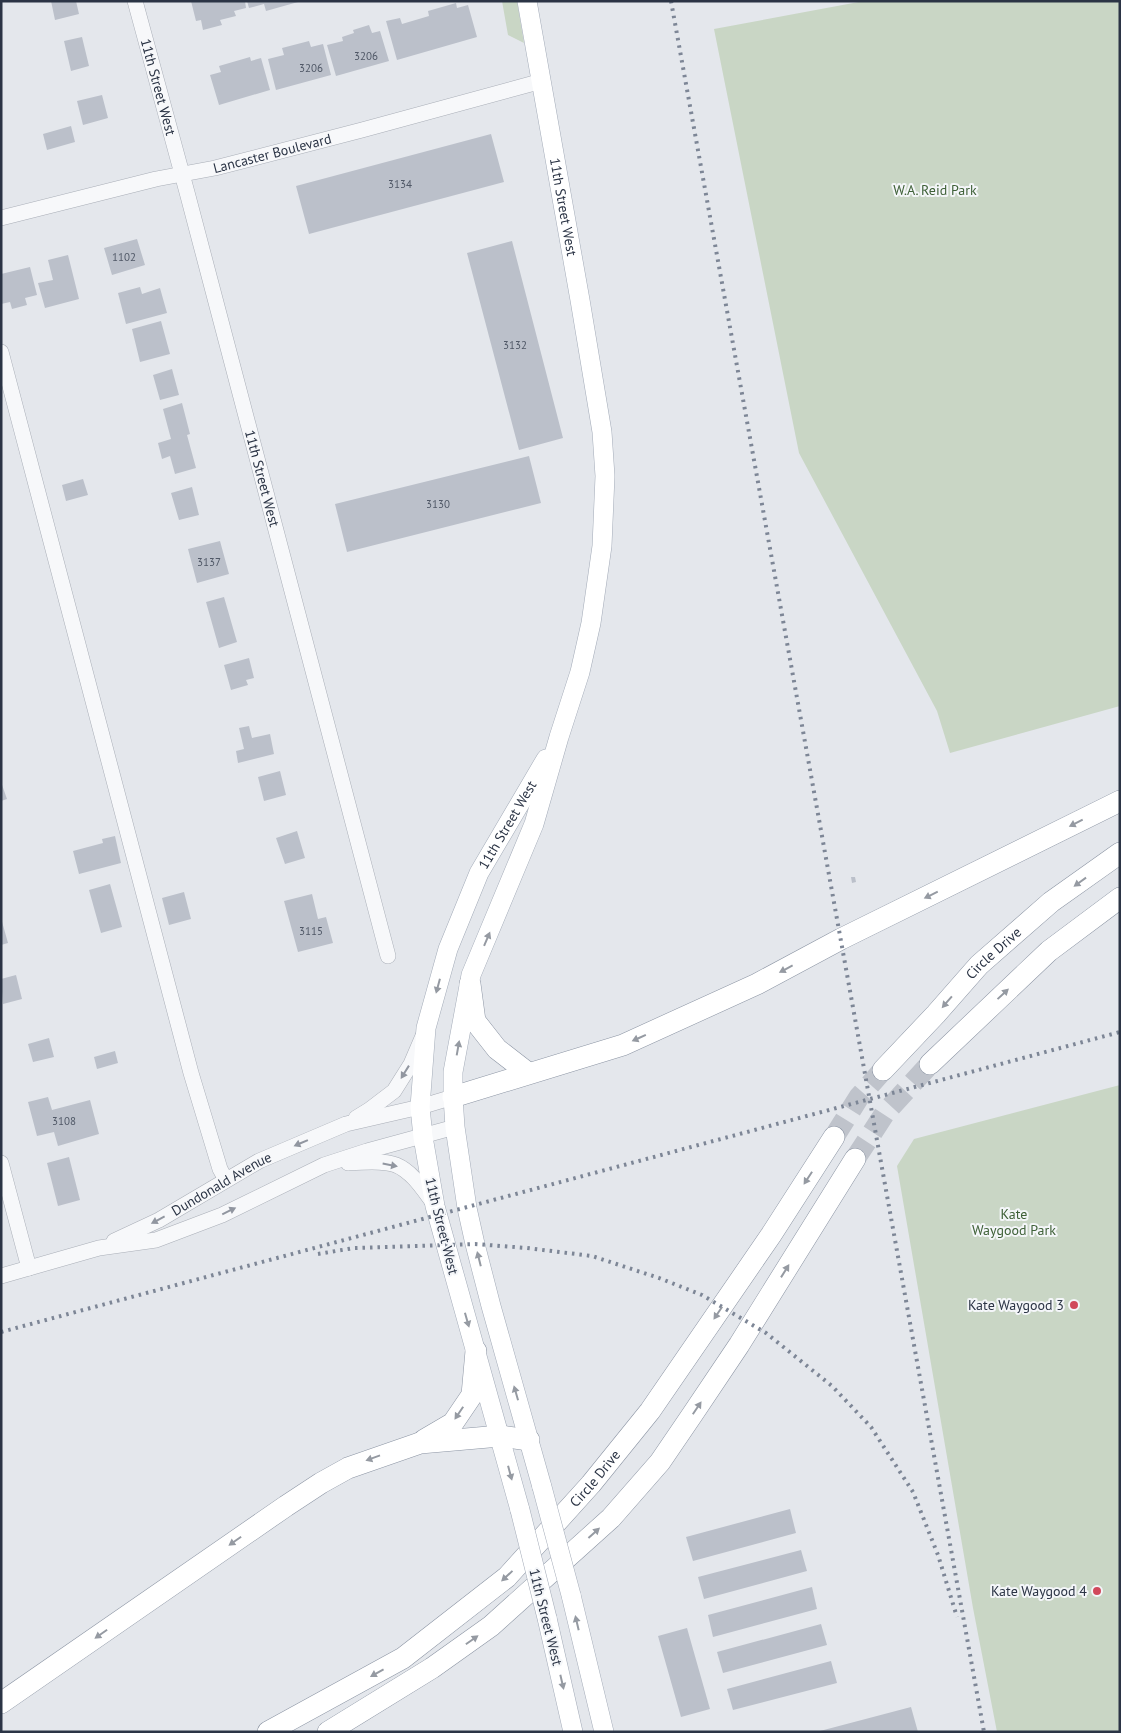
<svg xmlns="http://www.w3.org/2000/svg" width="1121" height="1733" viewBox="0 0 1121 1733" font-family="'PT Sans',sans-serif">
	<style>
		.green { fill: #c9d6c5 }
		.building { fill: #bbc0ca }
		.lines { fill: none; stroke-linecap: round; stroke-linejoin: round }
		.highway-tunnel { stroke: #bfc3cb; stroke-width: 21; stroke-dasharray: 21 11; stroke-linecap: butt }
		.minor-casing { stroke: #a9aeb7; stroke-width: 16 }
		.major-casing { stroke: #a3abb8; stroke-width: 20 }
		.highway-casing { stroke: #8b94a3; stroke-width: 22 }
		.minor { stroke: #f7f8fa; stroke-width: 15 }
		.major { stroke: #fff; stroke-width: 19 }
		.highway { stroke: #fff; stroke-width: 21 }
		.rail { stroke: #7d8696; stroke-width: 4; stroke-dasharray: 2.5 5; stroke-linecap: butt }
		.major-bridge-casing { stroke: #a3abb8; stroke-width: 20; stroke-linecap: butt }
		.major-bridge { stroke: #fff; stroke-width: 19 }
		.oneway { fill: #959aa2 }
		.oneway2 { fill: #9196a0 }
		.poi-dot { fill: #d1495b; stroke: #f4f6f9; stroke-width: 2 }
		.labels { text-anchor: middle; stroke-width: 4; stroke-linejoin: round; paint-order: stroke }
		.number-label { font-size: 11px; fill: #4f5766 }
		.street-label { font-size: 14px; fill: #2b3445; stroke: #f4f6f9 }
		.park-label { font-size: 14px; fill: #3f6138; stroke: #f4f6f9 }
		.poi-label { font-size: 14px; fill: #2b3445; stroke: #f4f6f9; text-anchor: end }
	</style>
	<rect width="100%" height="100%" fill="#e4e7ec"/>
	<path class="green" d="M502 1H517L524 43 508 35Z
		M864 1H1120V706L950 753 937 711 799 453 714 29Z
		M1120 1085V1732H997L973 1608 897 1166 914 1139Z"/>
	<path class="building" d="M51 1H76L79 14 55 20Z
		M191 1H245L246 8 234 11 236 16 220 20 222 25 203 30 201 20 196 21Z
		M247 1H298V2L266 11 264 4 249 8Z
		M456 3 457 8 468 5 477 37 397 60 386 21 400 18 402 24 429 16 428 11Z
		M369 25 372 33 380 31 389 61 336 76 327 45 343 41 342 37 354 33 353 30Z
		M82 37 89 66 71 71 64 41Z
		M309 41 311 47 323 44 331 75 276 90 268 59 284 55 282 48Z
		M250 57 251 61 261 58 270 90 219 105 210 75 221 72 219 66Z
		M102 95 108 118 83 125 77 101Z
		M71 126 75 142 47 150 43 134Z
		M491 134 504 182 309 234 296 186Z
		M137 239 145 265 112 275 104 248Z
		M512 241 563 438 519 450 467 253Z
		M68 255 79 299 45 308 38 283 53 280 48 260Z
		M30 267 37 295 25 298 27 305 12 309 10 302 1 304V274Z
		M140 287 142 294 160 288 167 313 126 324 118 293Z
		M161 321 170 354 140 362 132 329Z
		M172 369 179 395 160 400 153 375Z
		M182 403 190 434 187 435 196 468 175 474 170 456 162 459 158 443 171 439 163 409Z
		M529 456 541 503 347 552 335 504Z
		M83 479 88 495 66 501 62 485Z
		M192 487 199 515 179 520 171 493Z
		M220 541 229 574 197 583 188 549Z
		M224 597 237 642 219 648 206 602Z
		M249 658 254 678 246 680 248 685 231 690 224 665Z
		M249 726 252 738 270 734 274 754 238 763 236 751 244 749 239 728Z
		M280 771 286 795 264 801 258 777Z
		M1 782 7 799 1 801Z
		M297 831 305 858 285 864 276 838Z
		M115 836 121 863 79 874 73 851 103 843 102 839Z
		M851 877H855L856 882 852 883Z
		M110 884 122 927 101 933 89 890Z
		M184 892 191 919 169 925 162 898Z
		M312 894 318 919 326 917 333 943 298 952 284 901Z
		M1 918 8 943 1 945Z
		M16 975 22 999 3 1004 1 979Z
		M49 1038 54 1057 33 1062 28 1044Z
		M115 1051 118 1063 97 1069 94 1057Z
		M48 1097 52 1110 90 1100 99 1134 58 1146 54 1132 37 1136 28 1102Z
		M69 1157 80 1200 58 1206 47 1163Z
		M790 1509 796 1533 693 1561 686 1537Z
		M801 1550 807 1571 704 1599 698 1577Z
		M812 1587 817 1609 713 1637 708 1615Z
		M821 1624 827 1645 723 1673 717 1652Z
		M687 1628 710 1709 681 1717 658 1636Z
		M831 1661 837 1683 733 1710 727 1689Z
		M911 1707 918 1732H820V1731Z"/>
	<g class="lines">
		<path class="highway-tunnel" d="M834 1137 859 1097 883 1070
			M855 1159 885 1113 930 1064"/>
		<defs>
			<g id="minor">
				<path id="s1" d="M135 1 188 196 388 956"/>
				<path id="s2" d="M1 218 156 179 215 168 362 130 542 81"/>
				<path d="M1 352 191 1073 220 1169 226 1180"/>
				<path d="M356 1118 369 1110 394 1091 411 1064 423 1036"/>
				<path d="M1 1163 29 1268"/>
				<path d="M348 1163C361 1162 384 1160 396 1165 413 1172 424 1191 435 1205"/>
				<path id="s3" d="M114 1241 159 1220 259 1161 346 1124 420 1107 453 1097"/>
				<path d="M1 1276 99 1248 156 1240 222 1215 324 1165 367 1151 455 1127"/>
			</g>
			<g id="major">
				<path id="s4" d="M527 1 580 300 602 432 605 476 602 546 591 623 580 672 559 737 534 824 471 975 453 1072V1097L455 1127 467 1208 475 1244 491 1306 542 1487"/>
				<path id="s5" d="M520 1510 435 1206 423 1137 420 1107 426 1028 448 949 479 873 546 759"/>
				<path d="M571 1595 604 1732"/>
				<path d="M547 1618 573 1732"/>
			</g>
			<g id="highway">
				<path d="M470 984 475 1021 497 1049 528 1073"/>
				<path d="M930 1064 1049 951 1120 898"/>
				<path id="s6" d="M883 1070 936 1014 979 965 1051 902 1120 853"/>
				<path d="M453 1097 623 1045 757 984 841 939 1120 801"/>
				<path d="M424 1440 453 1423 472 1395 476 1351"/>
				<path d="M1 1703 286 1506 321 1483 348 1468 420 1443 500 1436 529 1440"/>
				<path id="s7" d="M268 1732 403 1658 507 1577 591 1484 650 1411 771 1235 834 1137"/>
				<path d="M328 1732 432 1668 491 1626 611 1518 660 1462 692 1415 739 1345 855 1159"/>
			</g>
		</defs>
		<use href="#minor" class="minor-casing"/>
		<use href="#major" class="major-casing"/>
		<use href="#highway" class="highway-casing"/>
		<use href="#minor" class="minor"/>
		<use href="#major" class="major"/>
		<use href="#highway" class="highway"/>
		<path class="rail" d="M671 1 984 1732
			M318 1254 354 1248 475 1244 527 1248 592 1256 659 1278 702 1295 766 1333 832 1386 871 1427 913 1492 938 1555 957 1617
			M1 1332 1120 1032"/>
		<defs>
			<path id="major-bridge" d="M542 1487 571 1595
				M520 1510 547 1618"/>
		</defs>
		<use href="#major-bridge" class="major-bridge-casing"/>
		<use href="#major-bridge" class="major-bridge"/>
	</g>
	<defs><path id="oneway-solid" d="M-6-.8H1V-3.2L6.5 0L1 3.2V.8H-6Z" transform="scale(1.25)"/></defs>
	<g class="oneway">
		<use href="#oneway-solid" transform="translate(1076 823) rotate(153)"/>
		<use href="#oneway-solid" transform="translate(1080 882) rotate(144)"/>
		<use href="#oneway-solid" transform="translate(931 895) rotate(154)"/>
		<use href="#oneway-solid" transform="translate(487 939) rotate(-67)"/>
		<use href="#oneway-solid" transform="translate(786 969) rotate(152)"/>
		<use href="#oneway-solid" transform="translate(438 986) rotate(105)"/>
		<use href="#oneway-solid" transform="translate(1003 994) rotate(-43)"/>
		<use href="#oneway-solid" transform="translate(947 1002) rotate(131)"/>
		<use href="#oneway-solid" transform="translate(639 1038) rotate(156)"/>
		<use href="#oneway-solid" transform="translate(458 1048) rotate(-80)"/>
		<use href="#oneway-solid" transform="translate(808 1178) rotate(123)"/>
		<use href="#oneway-solid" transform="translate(479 1259) rotate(-104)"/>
		<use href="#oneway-solid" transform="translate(785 1271) rotate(-58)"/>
		<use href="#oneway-solid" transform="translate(718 1313) rotate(124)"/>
		<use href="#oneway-solid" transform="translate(467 1320) rotate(74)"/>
		<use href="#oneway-solid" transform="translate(516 1393) rotate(-106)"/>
		<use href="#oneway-solid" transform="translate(697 1408) rotate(-56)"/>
		<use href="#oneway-solid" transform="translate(459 1413) rotate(124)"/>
		<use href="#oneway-solid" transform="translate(373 1458) rotate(160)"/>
		<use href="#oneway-solid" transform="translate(510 1473) rotate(75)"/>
		<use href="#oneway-solid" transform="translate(594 1533) rotate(-42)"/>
		<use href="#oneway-solid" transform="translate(235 1541) rotate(145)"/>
		<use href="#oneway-solid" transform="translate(507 1576) rotate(137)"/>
		<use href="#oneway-solid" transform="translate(577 1623) rotate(-103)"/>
		<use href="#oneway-solid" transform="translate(101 1634) rotate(145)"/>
		<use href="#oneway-solid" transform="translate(472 1640) rotate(-35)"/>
		<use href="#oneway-solid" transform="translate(377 1673) rotate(151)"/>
		<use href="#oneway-solid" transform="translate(562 1682) rotate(77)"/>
	</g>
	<g class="oneway2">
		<use href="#oneway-solid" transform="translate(405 1072) rotate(122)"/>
		<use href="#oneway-solid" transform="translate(301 1143) rotate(157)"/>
		<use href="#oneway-solid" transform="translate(390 1165) rotate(11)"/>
		<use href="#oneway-solid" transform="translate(229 1211) rotate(-26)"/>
		<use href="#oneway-solid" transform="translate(158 1220) rotate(152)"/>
	</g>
	<g class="poi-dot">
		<circle cx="1074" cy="1305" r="5"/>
		<circle cx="1097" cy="1591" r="5"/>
	</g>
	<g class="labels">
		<g class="number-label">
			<text x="366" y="60">3206</text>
			<text x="311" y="72">3206</text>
			<text x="400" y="188">3134</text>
			<text x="124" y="261">1102</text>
			<text x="515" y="349">3132</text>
			<text x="438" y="508">3130</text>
			<text x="209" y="566">3137</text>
			<text x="311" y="935">3115</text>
			<text x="64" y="1125">3108</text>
		</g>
		<g class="street-label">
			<text dy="5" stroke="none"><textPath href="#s1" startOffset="89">11th Street West</textPath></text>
			<text dy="5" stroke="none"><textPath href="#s2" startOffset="279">Lancaster Boulevard</textPath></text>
			<text dy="5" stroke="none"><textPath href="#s4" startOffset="209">11th Street West</textPath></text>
			<text dy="5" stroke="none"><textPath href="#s1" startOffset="494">11th Street West</textPath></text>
			<text dy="5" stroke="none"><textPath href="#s5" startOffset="715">11th Street West</textPath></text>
			<text dy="5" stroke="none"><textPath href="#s6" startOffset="161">Circle Drive</textPath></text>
			<text dy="5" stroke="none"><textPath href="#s3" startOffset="122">Dundonald Avenue</textPath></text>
			<text transform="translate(442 1226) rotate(76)" y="5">11th Street West</text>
			<text dy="5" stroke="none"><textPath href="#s7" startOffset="418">Circle Drive</textPath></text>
			<text transform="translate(546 1617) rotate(76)" y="5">11th Street West</text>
		</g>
		<g class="park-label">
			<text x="935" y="195">W.A. Reid Park</text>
			<text x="1014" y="1219">Kate<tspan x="1014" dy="16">Waygood Park</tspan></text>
		</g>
		<g class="poi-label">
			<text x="1064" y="1310">Kate Waygood 3</text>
			<text x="1087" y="1596">Kate Waygood 4</text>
		</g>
	</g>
	<rect width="1121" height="1733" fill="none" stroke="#2b3445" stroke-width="5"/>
</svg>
